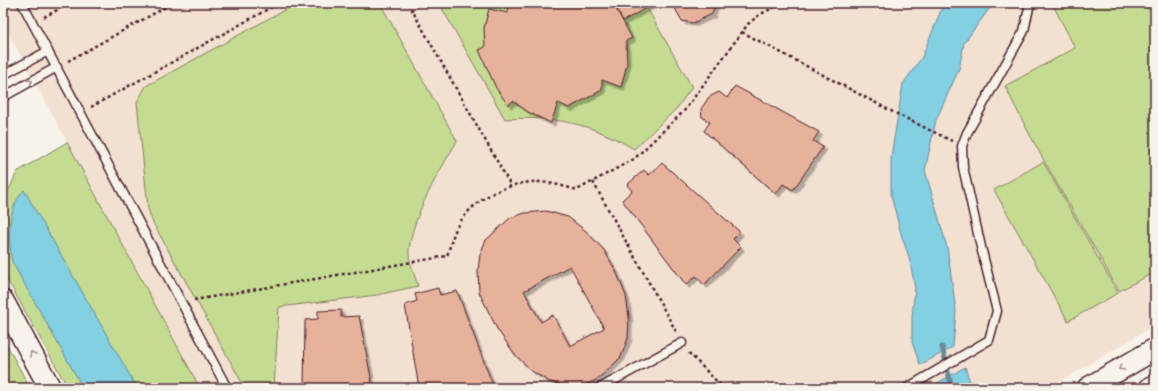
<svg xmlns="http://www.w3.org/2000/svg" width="1158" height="391" viewBox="0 0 1158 391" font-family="'Indie Flower',sans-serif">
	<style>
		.built { fill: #f2e0d1 }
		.green { fill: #c4dc92; stroke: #877e5e }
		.water { fill: #83d0e2; stroke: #6c8999 }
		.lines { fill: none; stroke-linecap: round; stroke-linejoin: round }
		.stream { stroke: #6c8999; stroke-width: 5 }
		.building { fill: #e7b29b; stroke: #4a1f2b; fill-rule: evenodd; filter: url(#shadow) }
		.service-casing { stroke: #4a1f2b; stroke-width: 11 }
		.tertiary-casing { stroke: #4a1f2b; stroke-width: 24 }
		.primary-casing { stroke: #4a1f2b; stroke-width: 25 }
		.path { stroke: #4a1f2b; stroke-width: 2.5; stroke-dasharray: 3 3; stroke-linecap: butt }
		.service { stroke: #f7f3e8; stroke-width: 8 }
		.tertiary { stroke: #f7f3e8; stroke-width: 21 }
		.primary { stroke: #f7f3e8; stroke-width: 22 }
		.oneway { stroke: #a0898a }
	</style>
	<defs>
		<filter id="shadow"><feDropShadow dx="3.5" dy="3.5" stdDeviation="0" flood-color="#0004"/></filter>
	</defs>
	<rect width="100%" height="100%" fill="#f7f3e8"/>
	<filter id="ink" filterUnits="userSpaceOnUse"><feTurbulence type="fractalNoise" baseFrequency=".025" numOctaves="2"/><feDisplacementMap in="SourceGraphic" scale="8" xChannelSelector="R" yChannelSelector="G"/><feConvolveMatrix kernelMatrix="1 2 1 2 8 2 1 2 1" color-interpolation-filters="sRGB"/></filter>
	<g filter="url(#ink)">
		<path class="built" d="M3 3H1155V325L1049 388H200L3 23Z"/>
		<path class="green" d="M297 3H380L457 141C439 172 413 214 409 250 408 260 415 276 418 286L377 295 279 307 274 388H245L152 221 148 208 137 102 146 86Z
			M439 3H644L692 87 677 108 634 149C590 123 556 116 505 119Z
			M1057 3H1145L1155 22V272L1119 291C1081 223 1039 157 1005 86L1075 48 1053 5Z
			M67 142 200 388H68L3 272V203L17 172Z
			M1043 162 1118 293 1068 321 994 190Z
			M3 338 30 388H3Z"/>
		<path class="water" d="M944 3H991L989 9 964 43 959 69 936 120 925 170 947 247 956 311 953 347 920 365 912 342V317L915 288 909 257 901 234 891 195V157L903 84 922 57Z
			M24 190 137 388H83L12 262C8 240 7 208 24 190Z
			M965 367 972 388H929Z"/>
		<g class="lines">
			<path class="stream" d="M942 347 952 388"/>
		</g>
		<path class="building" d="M509 3H613L632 38 626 41 627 64 621 87 602 80V90L569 108 558 103 551 123 528 112 513 101 508 105 496 88 479 50 485 47 484 28 489 9 508 13Z
			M630 3H655L623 21 617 10Z
			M672 3H714L715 5 712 14 693 23 682 21Z
			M735 86 819 132 813 141 823 147 793 190 783 184 776 194 704 131 710 122 702 117 701 109 709 97 719 92 727 98Z
			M662 163 740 232 733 239 741 247 704 285 696 276 686 285 622 200 632 191 627 185 644 170 649 175Z
			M546 211 568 217 586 231 604 250 616 271 626 296 629 317 628 338 621 357 607 371 596 380 583 386H565L550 382 533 372 516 356 497 329 479 292 478 271 480 254 486 240 510 218 525 213ZM570 266 604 328 570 346 553 315 541 322 524 291Z
			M438 288 440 295 457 291 494 388H419L405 305 417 301 415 294Z
			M341 310V317L359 316 373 388H304L305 320 318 319V311Z"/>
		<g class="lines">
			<defs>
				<path id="service" d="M22 3 227 388
					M3 75 48 51
					M3 97 57 67
					M600 388 682 343
					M907 388 989 340 997 311 981 247 963 167 962 146 967 133 1024 31 1030 3"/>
				<path id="tertiary" d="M3 301 50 388
					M1088 388 1155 349"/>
				<path id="primary" d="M1151 388 1155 386"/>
			</defs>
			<use href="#service" class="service-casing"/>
			<use href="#tertiary" class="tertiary-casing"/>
			<use href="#primary" class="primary-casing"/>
			<path class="path" d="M408 3 511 186
				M44 17 70 3
				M742 32 893 112 952 141
				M68 61 173 3
				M91 107 279 3
				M593 182 677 333
				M194 300 447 256C451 244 453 232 460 222 476 198 504 185 531 182 546 181 563 186 577 190L634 159 684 111 748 24 759 15 782 3
				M689 353 723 388"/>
			<use href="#service" class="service"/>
			<use href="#tertiary" class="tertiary"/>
			<use href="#primary" class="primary"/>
		</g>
		<defs><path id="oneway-chevron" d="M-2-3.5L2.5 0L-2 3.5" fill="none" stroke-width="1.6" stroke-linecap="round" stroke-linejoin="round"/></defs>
		<g class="oneway">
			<use href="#oneway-chevron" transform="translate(30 82) rotate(-28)"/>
			<use href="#oneway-chevron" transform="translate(32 354) rotate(-118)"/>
			<use href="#oneway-chevron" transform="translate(1121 368) rotate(150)"/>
		</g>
	</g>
	<rect width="1158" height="391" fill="none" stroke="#f7f3e8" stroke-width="16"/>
	<rect x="8" y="8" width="1142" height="375" fill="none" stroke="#4a1f2b" stroke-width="1.5" filter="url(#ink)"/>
</svg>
